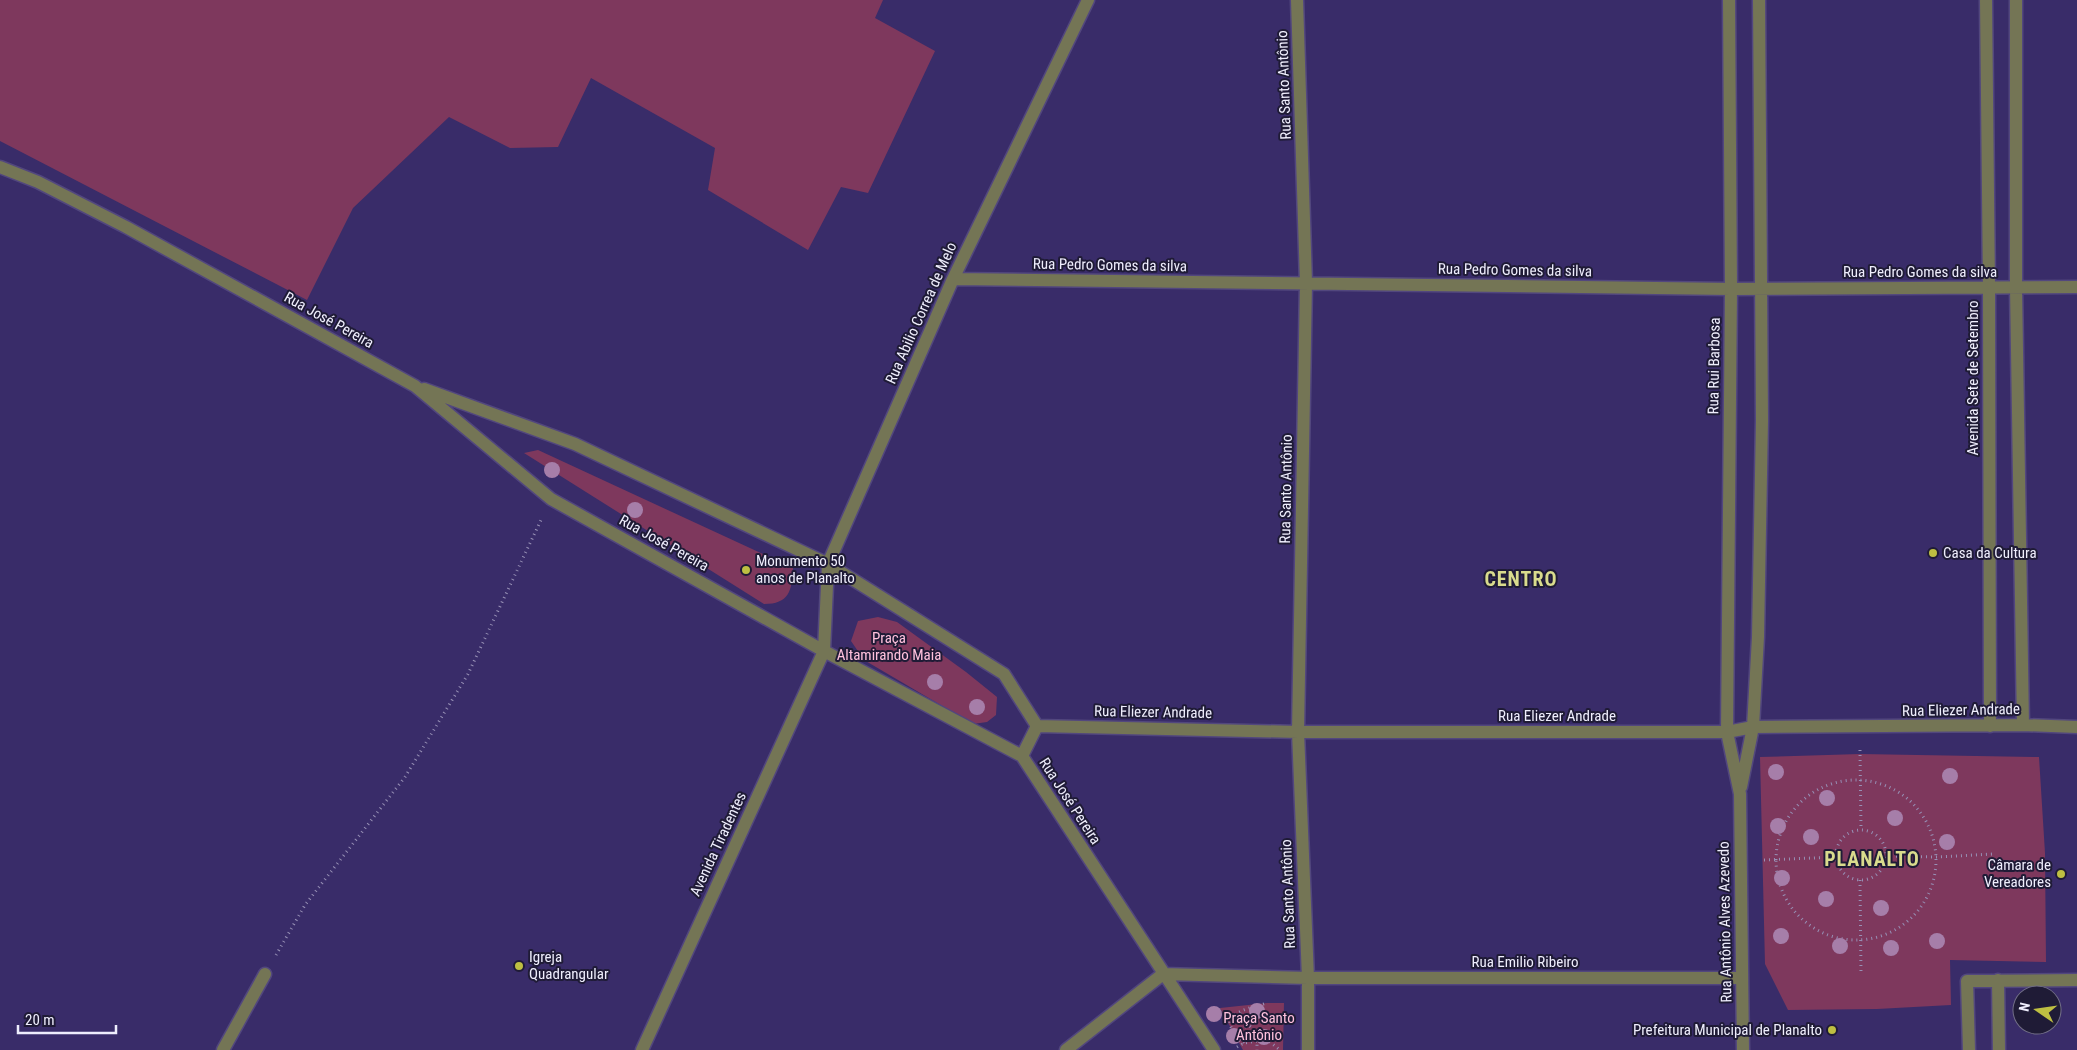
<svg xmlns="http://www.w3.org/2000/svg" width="2077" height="1050" viewBox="0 0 2077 1050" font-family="'Roboto Condensed',sans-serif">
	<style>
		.green { fill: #7e385d }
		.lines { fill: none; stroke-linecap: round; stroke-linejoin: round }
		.minor-casing { stroke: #52477e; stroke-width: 15 }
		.path { stroke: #9790b5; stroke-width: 3; stroke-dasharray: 1 4; stroke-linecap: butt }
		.minor { stroke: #747555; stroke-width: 12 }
		.tree { fill: #a67ea9 }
		.poi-dot { fill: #bebf42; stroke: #1f1b36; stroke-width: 2 }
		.labels { text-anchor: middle; stroke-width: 4; stroke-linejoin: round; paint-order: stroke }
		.street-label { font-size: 15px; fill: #efeefd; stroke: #1f1b36 }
		.poi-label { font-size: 15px; fill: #efeefd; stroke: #1f1b36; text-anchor: start }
		.park-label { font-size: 15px; fill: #ffc1dd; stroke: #1f1b36 }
		.district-label { font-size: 20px; font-weight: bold; letter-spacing: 1px; fill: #d9db8d; stroke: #1f1b36 }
	</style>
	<rect width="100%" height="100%" fill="#392c69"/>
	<path class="green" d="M0 0H883L875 18 935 51 868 193 841 187 808 250 708 190 715 148 591 78 558 147 510 148 449 117 353 208 307 300 0 141Z
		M538 450 793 568C792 591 789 604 764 604L524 453Z
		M878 617 897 622 966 672 997 697 996 715 987 722 973 724 864 660 851 641 858 621Z
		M1860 754 2039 757 2045 853 2046 962 1950 960 1951 1005 1877 1009 1788 1010 1765 964 1760 757Z
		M1267 1003H1284L1283 1050H1243L1220 1008Z"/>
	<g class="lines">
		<defs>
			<path id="minor" d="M1297 0 1306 283 1298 732 1308 978V1050
				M1729 0 1731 289 1727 732 1740 794 1743 1050
				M1986 0 1989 288 1990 726
				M2016 0V288L2023 725
				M0 167 38 182 126 227 415 386 551 499 824 651 1022 756 1214 1050
				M953 279 1731 289 2077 287
				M424 389 575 444 828 564 1004 674 1037 726 1022 756
				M1037 726 1298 732H1727L1753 727 2023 725 2077 727
				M1741 787 1753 727 1758 637 1762 420 1759 0
				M1998 980 1999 1050
				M223 1050 265 974
				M642 1050 824 651 828 564 953 279 1088 0
				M1066 1050 1163 974 1308 978H1742
				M1969 1050 1967 981 2077 980"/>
		</defs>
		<use href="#minor" class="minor-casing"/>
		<path class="path" d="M1860 750 1861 829
			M1776 860a80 80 0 1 1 160 0a80 80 0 1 1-160 0Z
			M1836 855a25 25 0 1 1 50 0a25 25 0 1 1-50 0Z
			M1886 856 1935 857 1994 854
			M1764 860 1836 857
			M1860 880 1861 974
			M276 955 305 905 405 777 468 674 541 520
			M1246 1023 1280 1050
			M1236 1032 1242 1030 1246 1026 1243 1015 1238 1013
			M1244 1043C1240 1038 1234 1033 1231 1027 1223 1012 1258 1006 1267 1003
			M1237 1047 1244 1043 1257 1041V1050"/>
		<use href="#minor" class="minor"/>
	</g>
	<g class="tree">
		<circle cx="552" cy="470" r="8"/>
		<circle cx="635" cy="510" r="8"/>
		<circle cx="935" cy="682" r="8"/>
		<circle cx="977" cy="707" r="8"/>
		<circle cx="1776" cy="772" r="8"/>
		<circle cx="1950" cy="776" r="8"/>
		<circle cx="1827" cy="798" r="8"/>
		<circle cx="1895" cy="818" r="8"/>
		<circle cx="1778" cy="826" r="8"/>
		<circle cx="1811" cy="837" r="8"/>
		<circle cx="1947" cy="842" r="8"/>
		<circle cx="1782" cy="878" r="8"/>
		<circle cx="1826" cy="899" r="8"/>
		<circle cx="1881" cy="908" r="8"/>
		<circle cx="1781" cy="936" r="8"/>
		<circle cx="1937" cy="941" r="8"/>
		<circle cx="1840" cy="946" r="8"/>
		<circle cx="1891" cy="948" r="8"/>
		<circle cx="1257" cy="1011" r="8"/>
		<circle cx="1214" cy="1014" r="8"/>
		<circle cx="1234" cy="1036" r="8"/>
		<circle cx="1264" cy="1037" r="8"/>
	</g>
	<g class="poi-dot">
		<circle cx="1933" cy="553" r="5"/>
		<circle cx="746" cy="570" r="5"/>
		<circle cx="2061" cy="874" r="5"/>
		<circle cx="519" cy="966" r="5"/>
		<circle cx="1832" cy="1030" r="5"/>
	</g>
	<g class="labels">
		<g class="street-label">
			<text transform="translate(1284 85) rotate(-92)" y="5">Rua Santo Antônio</text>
			<text transform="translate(1110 265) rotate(1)" y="5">Rua Pedro Gomes da silva</text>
			<text transform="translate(1515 270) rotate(1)" y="5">Rua Pedro Gomes da silva</text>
			<text x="1920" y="277">Rua Pedro Gomes da silva</text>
			<text transform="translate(921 313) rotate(-66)" y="5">Rua Abilio Correa de Melo</text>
			<text transform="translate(329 320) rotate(29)" y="5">Rua José Pereira</text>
			<text transform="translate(1714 366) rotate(-89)" y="5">Rua Rui Barbosa</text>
			<text transform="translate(1973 378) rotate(-90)" y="5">Avenida Sete de Setembro</text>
			<text transform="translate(1286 489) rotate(-89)" y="5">Rua Santo Antônio</text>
			<text transform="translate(664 543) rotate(29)" y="5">Rua José Pereira</text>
			<text transform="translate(1961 710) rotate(-1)" y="5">Rua Eliezer Andrade</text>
			<text transform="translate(1153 712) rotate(1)" y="5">Rua Eliezer Andrade</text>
			<text x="1557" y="721">Rua Eliezer Andrade</text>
			<text transform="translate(1070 801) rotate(57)" y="5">Rua José Pereira</text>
			<text transform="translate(718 844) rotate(-65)" y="5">Avenida Tiradentes</text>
			<text transform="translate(1288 894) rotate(-92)" y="5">Rua Santo Antônio</text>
			<text transform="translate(1725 922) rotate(-91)" y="5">Rua Antônio Alves Azevedo</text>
			<text x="1525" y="967">Rua Emilio Ribeiro</text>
		</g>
		<g class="poi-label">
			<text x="1943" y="558">Casa da Cultura</text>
			<text x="756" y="566">Monumento 50<tspan x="756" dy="17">anos de Planalto</tspan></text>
			<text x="2051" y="870" text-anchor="end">Câmara de<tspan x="2051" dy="17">Vereadores</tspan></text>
			<text x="529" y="962">Igreja<tspan x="529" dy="17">Quadrangular</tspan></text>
			<text x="1822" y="1035" text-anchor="end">Prefeitura Municipal de Planalto</text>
		</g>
		<g class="park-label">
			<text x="889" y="643">Praça<tspan x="889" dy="17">Altamirando Maia</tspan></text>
			<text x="1259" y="1023">Praça Santo<tspan x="1259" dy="17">Antônio</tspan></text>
		</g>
		<g class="district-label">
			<text x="1521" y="586">CENTRO</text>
			<text x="1872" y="866">PLANALTO</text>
		</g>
	</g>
	<g transform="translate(2037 1010) rotate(283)"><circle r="24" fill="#1f1b36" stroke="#726f86"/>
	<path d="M0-4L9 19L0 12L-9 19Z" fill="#bebf42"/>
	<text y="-8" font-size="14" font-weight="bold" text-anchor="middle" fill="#efeefd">N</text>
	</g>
	<path d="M18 1025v8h98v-8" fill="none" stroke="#efeefd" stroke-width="2.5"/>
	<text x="25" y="1025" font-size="15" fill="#efeefd" stroke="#1f1b36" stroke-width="4" paint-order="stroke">20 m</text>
</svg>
